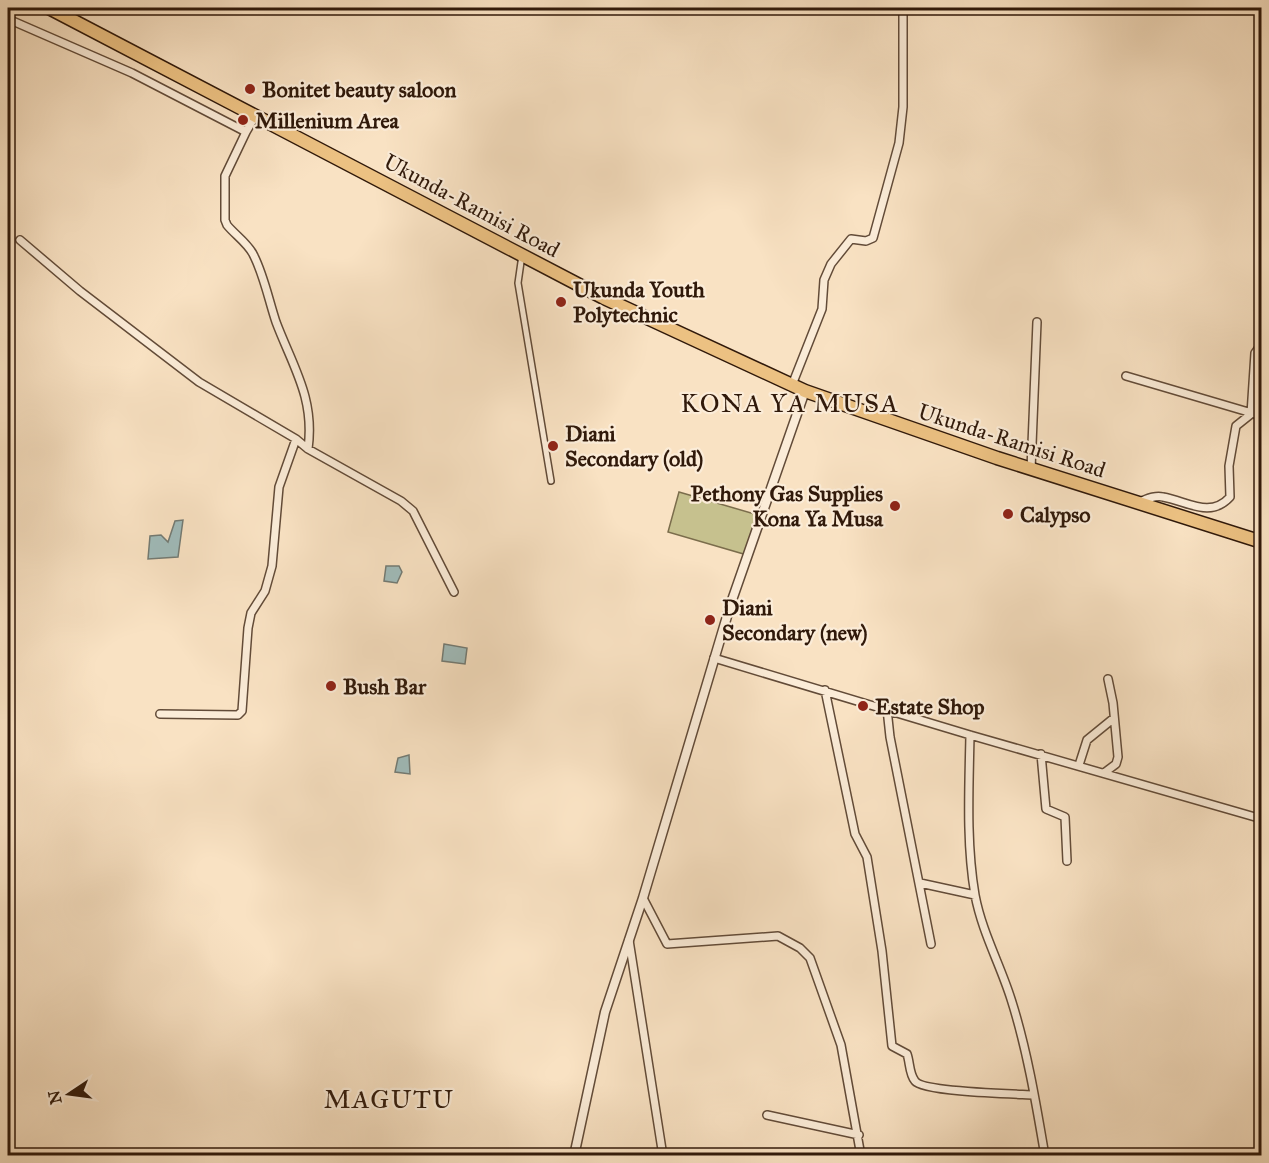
<svg xmlns="http://www.w3.org/2000/svg" width="1269" height="1163" viewBox="0 0 1269 1163" font-family="'IM FELL Great Primer',serif">
	<style>
		.green { fill: #c6c18e; stroke: #7b6d4c; stroke-width: 1.5 }
		.water { fill: #a0bcbb; stroke: #737b74; stroke-width: 1.5 }
		.lines { fill: none; stroke-linecap: round; stroke-linejoin: round }
		.pedestrian-casing { stroke: #624b38; stroke-width: 8 }
		.minor-casing { stroke: #624b38; stroke-width: 10 }
		.tertiary-casing { stroke: #624b38; stroke-width: 11 }
		.trunk-casing { stroke: #30190a; stroke-width: 15 }
		.pedestrian { stroke: #fbecd8; stroke-width: 5 }
		.minor { stroke: #fbecd8; stroke-width: 7 }
		.tertiary { stroke: #fbecd8; stroke-width: 8 }
		.trunk { stroke: #ecc182; stroke-width: 12 }
		.poi-dot { fill: #8f2418; stroke: #fbecd8; stroke-width: 2 }
		.labels { text-anchor: middle; stroke-width: 4.5; stroke-linejoin: round; paint-order: stroke }
		.poi-label { font-size: 22px; font-weight: bold; fill: #30190a; stroke: #fbecd8; text-anchor: start }
		.street-label { font-size: 22px; fill: #30190a; stroke: #fbecd8 }
		.quarter-label { font-size: 26px; letter-spacing: 1.5px; fill: #30190a; stroke: #fbecd8 }
	</style>
	<rect width="100%" height="100%" fill="#f9e2c3"/>
	<filter id="stains"><feTurbulence type="fractalNoise" baseFrequency=".00333" numOctaves="4"/><feColorMatrix values="0 0 0 0 .2 0 0 0 0 .09 0 0 0 0 .02 0 0 0 .5 -.17"/></filter>
	<radialGradient id="worn" r=".72"><stop offset=".6" stop-color="#630" stop-opacity="0"/><stop offset="1" stop-color="#630" stop-opacity=".3"/></radialGradient>
	<path class="green" d="M679 492 758 515 747 555 668 532Z"/>
	<path class="water" d="M183 520 178 557 148 559 150 536 161 535 168 542 175 521Z
		M386 566H399L402 572 397 583 384 581Z
		M444 644 467 648 465 664 442 661Z
		M409 755 410 774 395 772 398 758Z"/>
	<g class="lines">
		<defs>
			<path id="pedestrian" d="M522 255 518 283 551 481"/>
			<path id="minor" d="M8 19 132 73 246 132 256 115
				M246 132 225 176V220L227 225C235 235 249 244 254 256 264 276 269 301 276 322 293 367 315 398 308 449
				M20 240 80 291 199 382 296 439 308 449 401 501 413 511 454 592
				M1126 376 1262 416
				M792 385 822 309 824 280 831 264 851 239 866 241 873 238 899 143 903 107V8
				M1031 469 1037 322
				M1139 502C1147 499 1155 495 1163 497 1187 501 1210 519 1230 497L1229 466 1236 426 1251 414 1255 353 1262 343
				M714 658 970 735 1262 819
				M825 690 855 834 867 857 882 951 892 1046 907 1054C910 1062 909 1074 915 1081 923 1092 1016 1094 1034 1095
				M887 709 890 737 931 944
				M160 714 238 715 242 711 248 628 251 613 265 591 272 566 279 487 296 439
				M970 735C969 788 966 843 975 895 982 932 1000 964 1011 999 1027 1049 1036 1103 1045 1156
				M1041 754 1046 809 1065 817 1067 861
				M1079 765 1087 740 1114 718
				M1104 773 1116 764 1118 757 1113 703 1108 679
				M920 883 975 895
				M643 898 667 944 778 936 800 948 810 958 841 1045 861 1156
				M629 940 663 1156
				M767 1115 859 1135"/>
			<path id="tertiary" d="M574 1156 605 1012 643 898 731 603 805 391"/>
			<path id="trunk" d="M49 8 604 298 805 391 997 458 1262 542"/>
		</defs>
		<use href="#pedestrian" class="pedestrian-casing"/>
		<use href="#minor" class="minor-casing"/>
		<use href="#tertiary" class="tertiary-casing"/>
		<use href="#trunk" class="trunk-casing"/>
		<use href="#pedestrian" class="pedestrian"/>
		<use href="#minor" class="minor"/>
		<use href="#tertiary" class="tertiary"/>
		<use href="#trunk" class="trunk"/>
	</g>
	<g class="poi-dot">
		<circle cx="250" cy="89" r="6"/>
		<circle cx="243" cy="120" r="6"/>
		<circle cx="561" cy="302" r="6"/>
		<circle cx="553" cy="446" r="6"/>
		<circle cx="895" cy="506" r="6"/>
		<circle cx="1008" cy="514" r="6"/>
		<circle cx="710" cy="620" r="6"/>
		<circle cx="331" cy="686" r="6"/>
		<circle cx="863" cy="706" r="6"/>
	</g>
	<g class="labels">
		<g class="poi-label">
			<text x="262" y="97">Bonitet beauty saloon</text>
			<text x="255" y="128">Millenium Area</text>
			<text x="573" y="297">Ukunda Youth<tspan x="573" dy="25">Polytechnic</tspan></text>
			<text x="565" y="441">Diani<tspan x="565" dy="25">Secondary (old)</tspan></text>
			<text x="883" y="501" text-anchor="end">Pethony Gas Supplies<tspan x="883" dy="25">Kona Ya Musa</tspan></text>
			<text x="1020" y="522">Calypso</text>
			<text x="722" y="615">Diani<tspan x="722" dy="25">Secondary (new)</tspan></text>
			<text x="343" y="694">Bush Bar</text>
			<text x="875" y="714">Estate Shop</text>
		</g>
		<g class="street-label">
			<text transform="translate(472 205) rotate(28)" y="8">Ukunda-Ramisi Road</text>
			<text transform="translate(1012 440) rotate(18)" y="8">Ukunda-Ramisi Road</text>
		</g>
		<g class="quarter-label">
			<text x="790" y="412">KONA YA MUSA</text>
			<text x="389" y="1108">MAGUTU</text>
		</g>
	</g>
	<rect width="1269" height="1163" fill="none" stroke="#f9e2c3" stroke-width="30"/>
	<rect x="9" y="9" width="1251" height="1145" fill="none" stroke="#30190a" stroke-width="3"/>
	<rect x="15" y="15" width="1239" height="1133" fill="none" stroke="#30190a" stroke-width="1.5"/>
	<g transform="translate(69 1094) rotate(257)" stroke="#fbecd8" stroke-width="4.5" paint-order="stroke">
	<path d="M0-4.5L10 22L0 15L-10 22Z" fill="#30190a"/>
	<text y="-9" font-size="16" font-weight="bold" text-anchor="middle" fill="#30190a">N</text>
	</g>
	<rect width="100%" height="100%" filter="url(#stains)"/>
	<rect width="100%" height="100%" fill="url(#worn)"/>
</svg>
